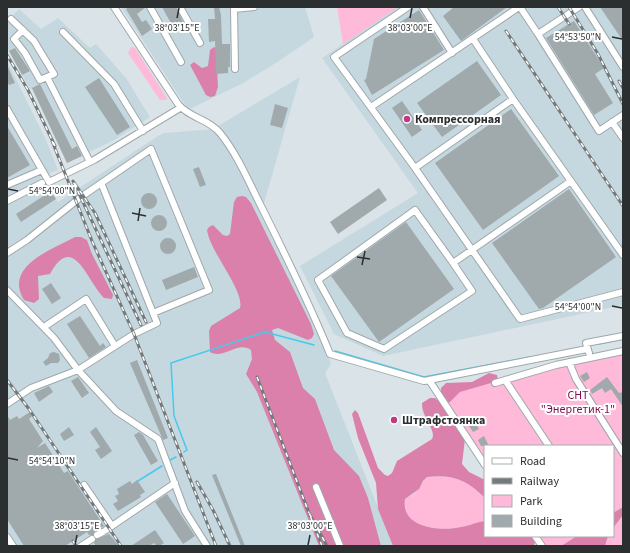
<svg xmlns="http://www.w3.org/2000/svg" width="630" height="553" viewBox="0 0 630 553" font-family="'Source Sans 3',sans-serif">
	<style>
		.built { fill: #c6d8df }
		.green { fill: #ffbad9 }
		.forest { fill: #da80ab }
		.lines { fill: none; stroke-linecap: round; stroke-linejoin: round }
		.stream { stroke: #45caee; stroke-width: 1.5 }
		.building { fill: #a0a9ac }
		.minor-casing { stroke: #9ea8ab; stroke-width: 8 }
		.minor { stroke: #fff; stroke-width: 6 }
		.rail-casing { stroke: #737a7c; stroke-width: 3 }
		.rail { stroke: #fff; stroke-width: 1.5; stroke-dasharray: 4.5; stroke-linecap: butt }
		.ticks { fill: none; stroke: #2b2f30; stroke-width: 1.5 }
		.poi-dot { fill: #be3b83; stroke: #fff; stroke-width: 1.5 }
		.labels { text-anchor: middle; stroke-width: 4; stroke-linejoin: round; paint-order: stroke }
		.poi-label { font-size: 12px; font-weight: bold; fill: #2b2f30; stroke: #fff; text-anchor: start }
		.park-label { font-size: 12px; fill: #7d0e51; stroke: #fff }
		.ticks-label { font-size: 10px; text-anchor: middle; fill: #2b2f30; stroke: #fff; stroke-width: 4; stroke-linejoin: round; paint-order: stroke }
	</style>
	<rect width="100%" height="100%" fill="#dae3e7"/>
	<path class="built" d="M121 7H305L314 37 279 61 243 83 190 109 187 108Z
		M398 7H623V305L383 356 334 334 300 266 418 193 322 58Z
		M19 9 41 29 58 18 90 48 96 44 126 78 150 117 116 139 67 163 32 89H30L7 48V21Z
		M7 61 46 140 58 170 40 177 58 202 158 136 164 133 215 129 243 175 318 329 331 364 325 373 393 546H7Z
		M300 77 263 207 240 163 218 126Z"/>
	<path class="green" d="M337 7H398L343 44Z
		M131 47 135 48 167 98 166 100H160L128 53Z
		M623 349V507L613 513V446H485V460L449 403 460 392 553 364Z
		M427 477C453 474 467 480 485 498V521C476 522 469 526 461 527 441 532 400 528 405 499L415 493Z
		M623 515V546H605L608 536H613V528Z
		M538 536H577L561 546H545Z"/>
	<path class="forest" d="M214 47 216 48 218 87 215 96 210 97 206 95 190 65 194 62 202 68 208 66 210 50Z
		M242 196 246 197 251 203 311 324 314 334 312 338 308 340 278 328 272 330 275 340 290 352 303 388 315 399 334 450 359 476 368 498 381 546H319L257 392 246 374 252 359 251 350C238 340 223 360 210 352L209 331 211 326 240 308C245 291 210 252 207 230L209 227 213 225 223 235 227 236 230 234 234 202 237 197Z
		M75 237H81L87 240 92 254 113 295 112 299 104 298C87 281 73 231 50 274L38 276 39 299 34 303 24 300C3 266 53 249 75 237Z
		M489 373 497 375 498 381 460 392 449 403 441 394V388L446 383 472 382Z
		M430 398H435L440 402 465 439 462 464 469 472 485 480V498C467 480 453 474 427 477L423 481 419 489 405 499C400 528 441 532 461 527 469 526 476 522 485 521V536H531L535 542 534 546H393L378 509 376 483 358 438 352 414 355 410 358 413 378 468 385 475 388 476 392 473 397 461 432 439C437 430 421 417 422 403Z
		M623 507V515L613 528V513Z
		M577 536H608L605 546H561Z"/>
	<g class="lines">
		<path class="stream" d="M599 344 623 339
			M335 351 424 377 530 357
			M184 452 187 450 174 416 171 363 265 332 314 345
			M170 460 176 457
			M138 481 162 466"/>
	</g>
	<path class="building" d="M129 7H146L137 14 142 22 146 20 152 29 142 36 126 9Z
		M162 7H176L183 22 173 27Z
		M214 7H219L221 15 222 44H230V67H228V73L216 74 215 41 209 42 208 19H215Z
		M454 7H507L461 41 443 16Z
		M600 7H623V41Z
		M419 10 444 50 372 95 364 80 366 79 374 39Z
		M574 21 604 68 595 74 613 103 594 115 546 38Z
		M15 48 30 71 22 75 9 51Z
		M477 61 501 95 442 137 417 103Z
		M7 65 15 83 9 85 7 81Z
		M99 78 130 127 117 135 85 87Z
		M40 84 72 149 77 146 82 156 67 163 32 88Z
		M402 101 422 130 412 137 392 108Z
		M275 104 288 108 282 128 270 125Z
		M511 109 559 176 483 230 435 163Z
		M7 126 30 165 7 178Z
		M199 167 206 185 200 187 193 169Z
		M379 188 387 200 338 234 330 222Z
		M569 189 616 257 543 308 539 309 492 243Z
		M51 191 56 199 21 222 16 214Z
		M141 201a8 8 0 1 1 16 0a8 8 0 1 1-16 0Z
		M151 223a8 8 0 1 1 16 0a8 8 0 1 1-16 0Z
		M406 222 454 289 379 342 331 276Z
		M160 246a8 8 0 1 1 16 0a8 8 0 1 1-16 0Z
		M194 267 198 277 166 290 162 280Z
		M51 283 61 298 52 304 42 289Z
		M80 316 100 346 103 343 106 347 89 358 67 324Z
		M54 352 59 354 60 360 58 363H51L46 366 43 362 48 358 50 353Z
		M137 360 168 438 163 440 130 363Z
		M587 372 590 378 584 382 580 376Z
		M78 377 89 393 82 398 71 381Z
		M607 377 619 393 623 392V407L611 389 605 393 602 388 592 394 590 390Z
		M49 386 53 392 39 402 34 393Z
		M30 412 32 416 29 419 43 441 37 448 45 443 64 473 68 471 104 526 95 531 93 535H89L87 532 65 546H24L7 519V415L10 420 17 416 19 419Z
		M472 418 479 429 473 432 466 422Z
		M69 427 74 435 64 441 60 434Z
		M96 427 112 451 101 459 95 450 100 447 90 432Z
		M139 432 143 435 158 461 151 465 134 435Z
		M484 436 489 446H481L478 440Z
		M216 474 245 546H241L212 475Z
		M137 480 145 492 140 495 141 497 118 511 113 504 118 501 115 496 119 494 117 489 130 481 132 484Z
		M167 494 195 536 183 544 155 502Z
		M155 530 164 543 159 546H157L154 543 149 546H131Z
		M109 534 119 546H96L94 543 96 539Z"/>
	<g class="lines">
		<defs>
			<path id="minor" d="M114 7 178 104C189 118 209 119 220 133 238 155 250 185 263 210 287 258 310 305 330 354L424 381 587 349
				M150 7 181 62
				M180 7 200 43
				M408 7 334 57 415 168 520 319 623 292
				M423 7 452 53
				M520 7 538 34
				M579 7 538 34 599 131 623 115
				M585 7 623 67
				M11 19 34 41 54 74 47 77 90 162
				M23 30 14 39 25 53 40 80 47 77
				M63 32 114 84 143 131
				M473 39 513 99 623 255
				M235 69 234 9 254 7
				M371 107 519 7
				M7 109 49 182 94 160 180 108
				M612 122 623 138
				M415 168 513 99
				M7 185 42 170
				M7 201 42 183
				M7 253 27 240 81 197 151 149 209 290 153 313 102 185
				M453 263 472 291 384 349 347 333 318 280 415 210 453 263 571 181
				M7 290 54 338 78 370 31 388 7 404
				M153 313 157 323 134 334 78 370 116 411 158 439 185 511 207 546
				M44 327 86 299 115 346
				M589 353 586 343 623 336
				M569 362 576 379 623 453
				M429 380 485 465
				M505 380 549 446
				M495 383 556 365 623 351
				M84 485 112 526
				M316 487 340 546
				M106 530 175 483
				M97 535 103 532
				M535 536 542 546
				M7 537 13 546
				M81 546 92 539"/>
		</defs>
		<use href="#minor" class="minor-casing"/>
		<use href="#minor" class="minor"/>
		<defs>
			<path id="rail" d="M558 7 569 24
				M569 7 598 54 623 104
				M506 31 623 206
				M7 55 28 90 55 146
				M619 81 623 88
				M52 141 92 241 134 334 216 546
				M141 325 73 181 95 213 146 322
				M257 377 309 513
				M7 380 29 409 121 546
				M197 482 213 510 230 546
				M73 541 76 546
				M322 546 309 513 327 546"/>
		</defs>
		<use href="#rail" class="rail-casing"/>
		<use href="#rail" class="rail"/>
	</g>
	<path class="ticks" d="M177 18 179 8M410 18 412 8M612 37 622 39M8 189 18 191M132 213 146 216M138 221 140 208M357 257 370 259M362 265 365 251M612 306 622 308M8 458 18 460M75 545 77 535M308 545 310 535"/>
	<g class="poi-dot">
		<circle cx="407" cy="119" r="4"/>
		<circle cx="394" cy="420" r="4"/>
	</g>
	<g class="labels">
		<g class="poi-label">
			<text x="415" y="123">Компрессорная</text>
			<text x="402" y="424">Штрафстоянка</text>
		</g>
		<g class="park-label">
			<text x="578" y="399">СНТ<tspan x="578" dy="14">"Энергетик-1"</tspan></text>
		</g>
	</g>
	<g class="ticks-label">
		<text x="177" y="31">38°03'15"E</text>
		<text x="410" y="31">38°03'00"E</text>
		<text x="578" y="40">54°53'50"N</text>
		<text x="52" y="194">54°54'00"N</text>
		<text x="578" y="310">54°54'00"N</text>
		<text x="52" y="464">54°54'10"N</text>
		<text x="77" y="529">38°03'15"E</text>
		<text x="310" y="529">38°03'00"E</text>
	</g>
	<rect width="630" height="553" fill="none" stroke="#2b2f30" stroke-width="16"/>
	<rect x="484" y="445" width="130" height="92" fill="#ffffff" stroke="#aaacac"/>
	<rect x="492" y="458" width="20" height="6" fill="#ffffff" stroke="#aaacac"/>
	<text x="520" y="465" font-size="12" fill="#2b2f30">Road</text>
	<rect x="492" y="478" width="20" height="6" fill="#737a7c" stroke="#aaacac"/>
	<text x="520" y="485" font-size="12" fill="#2b2f30">Railway</text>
	<rect x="492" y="495" width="20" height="12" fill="#ffbad9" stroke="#aaacac"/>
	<text x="520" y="505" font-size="12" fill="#2b2f30">Park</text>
	<rect x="492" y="515" width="20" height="12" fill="#a0a9ac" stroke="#aaacac"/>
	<text x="520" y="525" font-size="12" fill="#2b2f30">Building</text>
</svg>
